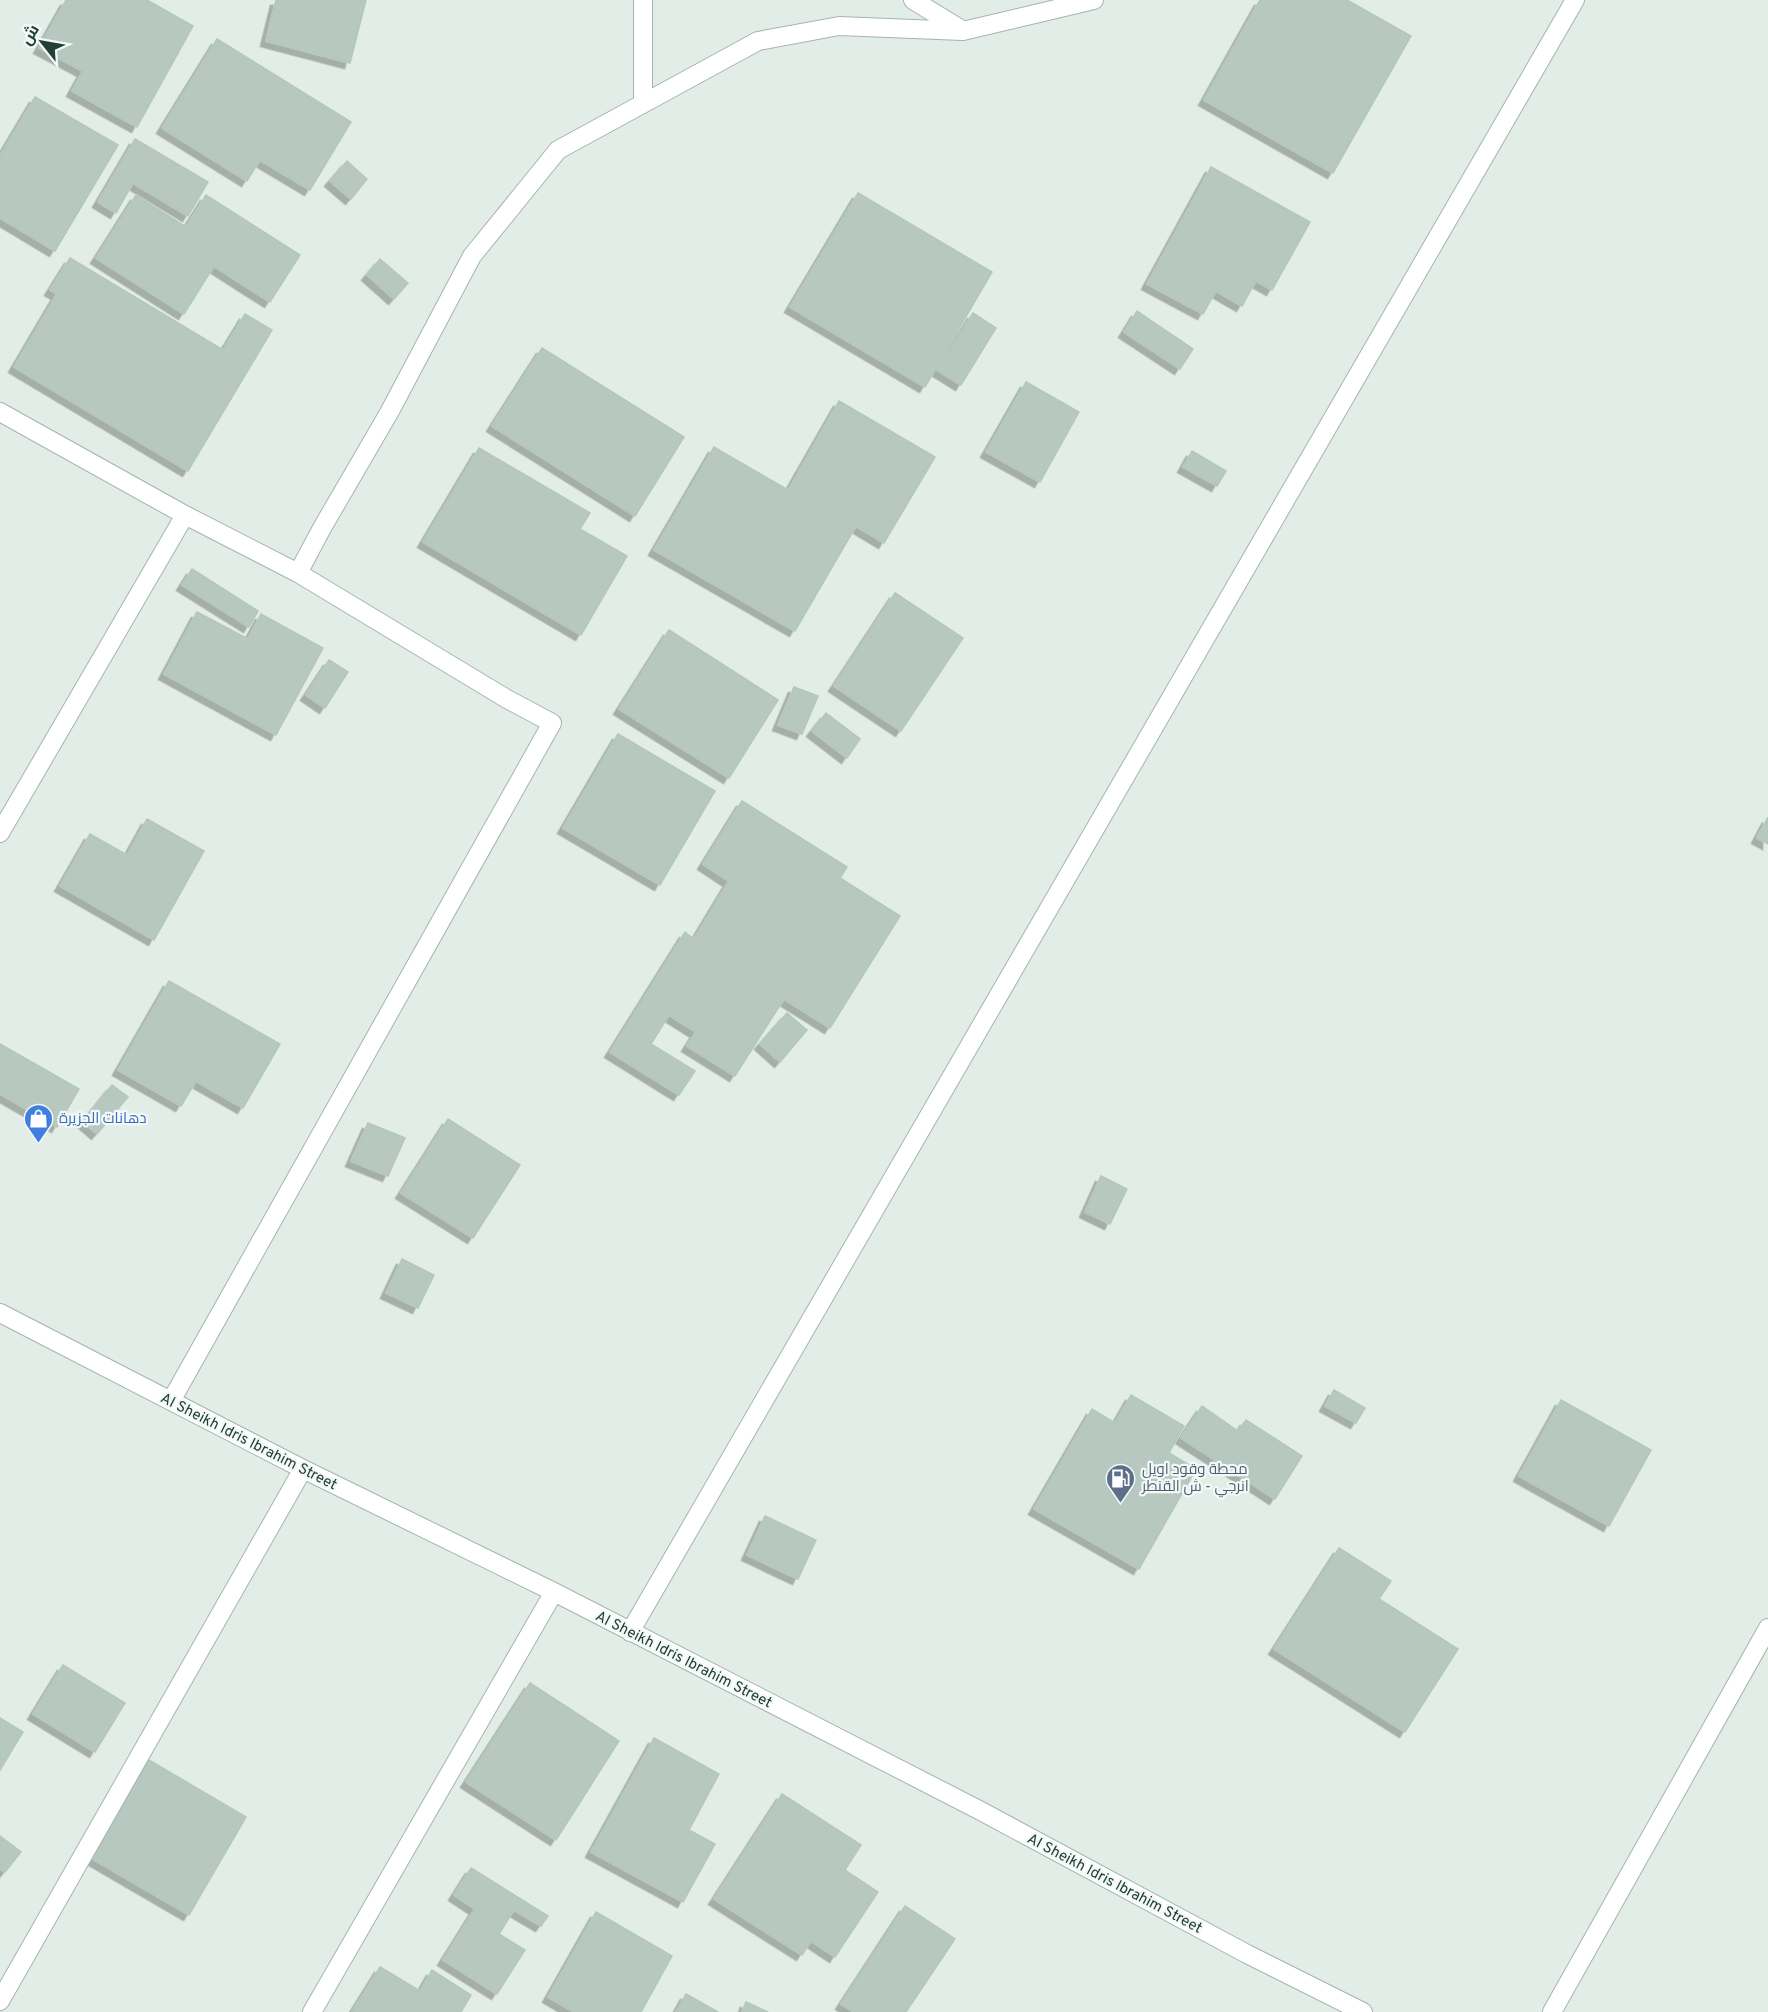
<svg xmlns="http://www.w3.org/2000/svg" width="1768" height="2012" viewBox="0 0 1768 2012" font-family="Overpass,Cairo,sans-serif">
	<style>
		.building { fill: #b7c8c0; stroke: #b4c7be; stroke-width: 1.5; filter: url(#shadow) }
		.lines { fill: none; stroke-linecap: round; stroke-linejoin: round }
		.minor-casing { stroke: #a4b5ae; stroke-width: 20 }
		.minor { stroke: #fff; stroke-width: 18 }
		.labels { text-anchor: middle; stroke-width: 4.5; stroke-linejoin: round; paint-order: stroke }
		.shop-label { font-size: 15px; fill: #366cbe; stroke: #f3f9f6; text-anchor: start }
		.street-label { font-size: 15px; fill: #213f35; stroke: #f3f9f6 }
		.service-label { font-size: 15px; fill: #4e5e75; stroke: #f3f9f6; text-anchor: start }
	</style>
	<defs>
		<filter id="shadow"><feDropShadow dx="-5.5" dy="5.5" stdDeviation="0" flood-color="#0004"/></filter>
	</defs>
	<rect width="100%" height="100%" fill="#e2ede7"/>
	<path class="building" d="M66 0H147L193 26 137 127 72 91 83 71 39 48Z
		M276 0H366L350 63 266 41Z
		M1260 0H1347L1411 36 1333 173 1204 100Z
		M217 39 351 122 310 190 260 160 247 181 162 128Z
		M35 97 118 145 55 251 0 218V156Z
		M135 139 208 182 188 216 133 183 116 213 98 202Z
		M347 161 367 179 351 199 330 181Z
		M1211 167 1310 222 1272 290 1256 281 1242 306 1216 291 1203 314 1147 284Z
		M858 193 992 272 925 387 790 307Z
		M136 195 186 227 206 195 300 255 270 302 214 266 184 314 96 258Z
		M70 258 223 350 245 314 272 330 188 471 14 367 57 294 50 290Z
		M380 259 408 283 394 299 367 275Z
		M1137 311 1193 349 1180 369 1124 332Z
		M973 313 996 328 961 385 937 370Z
		M542 348 684 437 635 516 492 426Z
		M1026 382 1079 412 1040 482 986 452Z
		M839 401 935 457 884 543 856 526 795 631 654 550 714 447 788 490Z
		M479 448 590 513 580 529 627 556 581 635 423 542Z
		M1192 451 1226 471 1217 486 1183 467Z
		M192 569 258 611 249 627 182 585Z
		M895 593 963 638 901 731 834 686Z
		M197 612 248 639 261 614 323 648 276 735 164 674Z
		M669 630 778 700 729 778 619 709Z
		M329 660 348 672 325 708 306 695Z
		M794 687 818 696 802 734 778 725Z
		M826 713 860 739 847 758 812 731Z
		M618 734 715 791 660 885 563 828Z
		M742 801 847 867 840 878 900 916 830 1028 784 999 735 1076 687 1046 696 1032 669 1015 651 1044 695 1071 679 1095 610 1052 685 932 694 939 729 881 703 864Z
		M1768 817V844L1757 838Z
		M147 819 204 851 154 940 60 886 90 834 127 855Z
		M169 981 280 1044 243 1108 196 1081 181 1106 118 1070Z
		M787 1013 807 1030 780 1062 760 1044Z
		M0 1044 79 1089 57 1127 0 1094Z
		M112 1085 128 1097 97 1134 83 1122Z
		M448 1119 520 1165 473 1238 401 1193Z
		M368 1123 405 1138 388 1176 351 1161Z
		M1101 1176 1127 1189 1110 1224 1085 1212Z
		M402 1259 434 1275 418 1308 386 1293Z
		M1334 1390 1365 1408 1356 1423 1325 1406Z
		M1131 1395 1184 1426 1169 1453 1196 1469 1139 1569 1034 1509 1092 1409 1115 1423Z
		M1561 1400 1651 1450 1609 1526 1519 1476Z
		M1202 1406 1238 1431 1246 1420 1302 1456 1275 1499 1181 1438Z
		M765 1516 816 1540 798 1579 747 1555Z
		M1339 1548 1391 1581 1379 1599 1458 1649 1405 1732 1274 1649Z
		M63 1665 125 1703 95 1752 33 1714Z
		M530 1683 619 1741 556 1840 466 1782Z
		M0 1718 23 1732 0 1770Z
		M654 1738 719 1774 689 1830 715 1844 683 1902 591 1852Z
		M149 1760 246 1817 189 1915 91 1858Z
		M782 1794 861 1845 845 1870 878 1892 835 1957 811 1941 802 1955 714 1899Z
		M0 1836 21 1852 5 1872 0 1869Z
		M471 1868 548 1916 541 1926 514 1910 499 1934 525 1950 497 1994 443 1960 475 1909 454 1895Z
		M905 1906 955 1939 906 2012H854L841 2004Z
		M596 1912 672 1956 641 2012H574L548 1997Z
		M380 1967 420 1991 432 1970 471 1995 461 2012H352Z
		M686 1994 718 2012H676Z
		M746 2002 768 2012H742Z"/>
	<g class="lines">
		<defs>
			<path id="minor" d="M913 0 962 30
				M643 104V0
				M0 412 185 515 298 573 507 699 552 723 171 1401
				M298 573 322 528 390 411 472 256 558 150 758 41 839 26 963 31 1094 0
				M0 833 185 515
				M0 1313 303 1469 554 1592 979 1810 1247 1954 1363 2012
				M630 1632 1575 0
				M0 2001 303 1469
				M312 2012 554 1592
				M1552 2012 1768 1628"/>
		</defs>
		<use href="#minor" class="minor-casing"/>
		<use href="#minor" class="minor"/>
	</g>
	<defs>
		<symbol id="shop-pin" viewBox="-11 -11 22 30"><path d="M0 17L-7.5 6A9.5 9.5 0 1 1 7.5 6Z" fill="#3f7fe0" stroke="#f3f9f6"/><path d="M-5-2.5h2.3a2.7 3.5 0 0 1 5.4 0H5L5.5 6h-11ZM-1.5-2.5h3a1.5 2.3 0 0 0-3 0Z" fill="#fff"/></symbol>
		<symbol id="fuel-pin" viewBox="-11 -11 22 30"><path d="M0 17L-7.5 6A9.5 9.5 0 1 1 7.5 6Z" fill="#5c6f8a" stroke="#f3f9f6"/><path d="M-5.5-6h7V0h2V4h1.3V-2.5L3-4.5l.8-.8L6-3V5H2.5V1h-1V6h-7ZM-4.2-4.7v3.2H.2V-4.7Z" fill="#fff"/></symbol>
	</defs>
	<g fill-rule="evenodd">
		<use href="#shop-pin" x="22" y="1102" width="33" height="45"/>
		<use href="#fuel-pin" x="1104" y="1462" width="33" height="45"/>
	</g>
	<g class="labels">
		<g class="shop-label">
			<text x="59" y="1123">دهانات الجزيرة</text>
		</g>
		<g class="street-label">
			<text transform="translate(249 1441) rotate(27)" y="5">Al Sheikh Idris Ibrahim Street</text>
			<text transform="translate(684 1659) rotate(27)" y="5">Al Sheikh Idris Ibrahim Street</text>
			<text transform="translate(1115 1883) rotate(28)" y="5">Al Sheikh Idris Ibrahim Street</text>
		</g>
		<g class="service-label">
			<text x="1142" y="1474">محطة وقود اويل<tspan x="1142" dy="17">انرجي - ش القنطر</tspan></text>
		</g>
	</g>
	<g transform="translate(42 42) rotate(301)" stroke="#f3f9f6" stroke-width="4.5" paint-order="stroke">
	<path d="M0-4.5L10 22L0 15L-10 22Z" fill="#213f35"/>
	<text y="-9" font-size="16" font-weight="bold" text-anchor="middle" fill="#213f35">ش</text>
	</g>
</svg>
